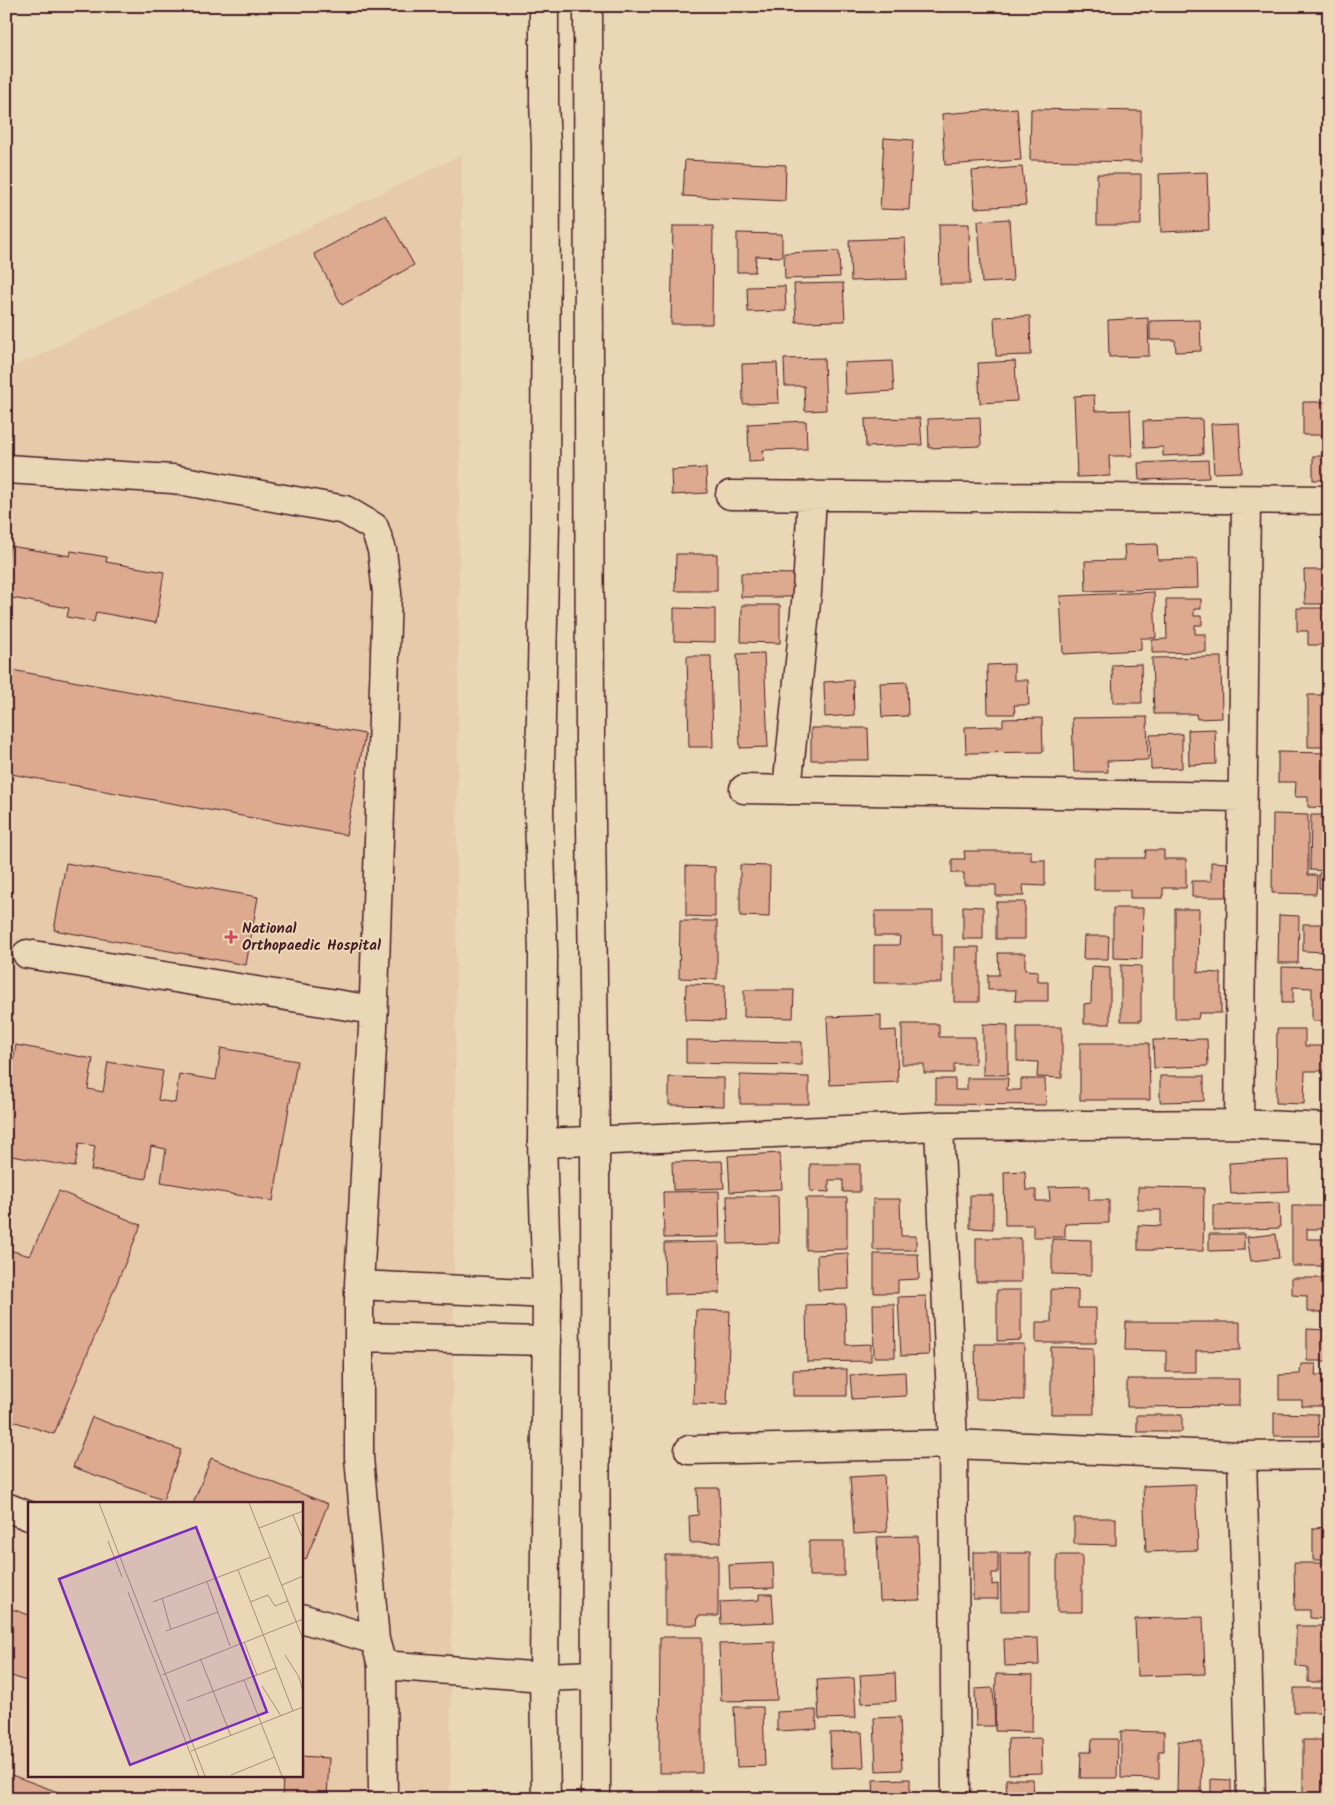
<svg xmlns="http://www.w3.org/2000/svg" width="1335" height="1805" viewBox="0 0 1335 1805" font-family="Kalam,sans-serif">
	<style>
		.built { fill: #e6caaa; fill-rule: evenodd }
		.building { fill: #ddaa90; stroke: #4a1f2b }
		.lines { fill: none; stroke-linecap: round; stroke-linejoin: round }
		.minor-casing { stroke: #4a1f2b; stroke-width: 31 }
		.major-casing { stroke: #4a1f2b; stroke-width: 31 }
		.minor { stroke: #ead7b5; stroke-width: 28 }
		.major { stroke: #ead7b5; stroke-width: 28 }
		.poi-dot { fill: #d1495b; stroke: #ead7b5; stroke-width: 2 }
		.labels { text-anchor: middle; stroke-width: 4; stroke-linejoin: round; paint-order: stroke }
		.poi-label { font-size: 15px; font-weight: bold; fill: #4a1f2b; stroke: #ead7b5; text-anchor: start }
		.inset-road { fill: none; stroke: #aa8d7e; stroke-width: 1 }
		.view { fill: #7b2cbf; fill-opacity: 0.15; stroke: #7b2cbf; stroke-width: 2.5 }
		.inset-edge { fill: none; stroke: #4a1f2b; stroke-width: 2.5 }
	</style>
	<rect width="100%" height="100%" fill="#ead7b5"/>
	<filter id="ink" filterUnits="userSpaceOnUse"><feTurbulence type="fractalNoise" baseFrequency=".02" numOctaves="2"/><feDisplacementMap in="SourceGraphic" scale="10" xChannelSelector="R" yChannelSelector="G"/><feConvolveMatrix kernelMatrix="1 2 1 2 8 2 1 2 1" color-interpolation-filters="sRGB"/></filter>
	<g filter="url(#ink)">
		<path class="built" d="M462 155 450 1799H6V371ZM29 1504H301V1776H29Z"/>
		<path class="building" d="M821 6H929V12H821Z
			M1017 108 1021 160 945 165 942 114Z
			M1031 109 1141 111V162L1030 160Z
			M884 138 913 140 909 210 880 209Z
			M685 160 786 165 785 201 683 196Z
			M1022 167 1026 205 975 208 972 171Z
			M1207 172 1209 230 1161 232 1159 174Z
			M1097 174H1141V225H1097Z
			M386 215 414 265 342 305 314 254Z
			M1009 219 1013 281 982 283 978 221Z
			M939 224H969L970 284H940Z
			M673 226H713L712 324H671Z
			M737 233 782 234V257L756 256 755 272H737Z
			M905 238 907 279 851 281 849 240Z
			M839 251 840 277 785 279 784 253Z
			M843 283 845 321 796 322 794 284Z
			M785 286 786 311 748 312 747 287Z
			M1030 316 1031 355 996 356 994 317Z
			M1148 318 1149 356 1109 357 1108 320Z
			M1200 320 1201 351 1176 352 1175 340H1150V321Z
			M824 358 826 410 805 411 804 386H785L784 359Z
			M892 361 894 391 845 394 844 363Z
			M1015 361 1017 401 980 403 978 363Z
			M777 363 779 403 743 404 742 364Z
			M1094 395 1095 411 1130 410 1132 456H1109L1110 476 1077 477 1074 396Z
			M1303 402H1329V435H1303Z
			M980 417 981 446 929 448 928 419Z
			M920 418 922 445 866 447 865 419Z
			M1202 419 1203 454 1163 456V447L1144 448 1143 421Z
			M806 421 807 449 763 450 764 461 749 462 748 424Z
			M1239 423 1242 472 1214 473 1211 424Z
			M1313 456H1329V480H1313Z
			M1208 460 1209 478 1139 480 1138 463Z
			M706 468 707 493 672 495 671 470Z
			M1157 544 1158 560 1197 559 1198 588 1086 591 1085 561 1125 560 1124 545Z
			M10 546 70 556 71 551 107 557 106 562 164 572 156 623 96 612 94 622 67 617 69 608 6 597V569Z
			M676 554H717V591H675Z
			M1304 570H1329V604H1305Z
			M741 573 798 574V597H741Z
			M1154 592 1156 638H1141V650L1063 654 1060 596Z
			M1166 599H1201V609H1194V616H1202V625H1195V634H1206V652L1152 653V640L1167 639Z
			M742 605H780V643L741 642Z
			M674 608 715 609V642L674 641Z
			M1297 608H1329V645H1308V631H1297Z
			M764 653 768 747 740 748 737 654Z
			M687 656H711L713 747H689Z
			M1221 657 1222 718 1197 719 1196 714H1154L1152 658Z
			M1014 664V680H1028L1029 705H1014L1015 714H988L987 665Z
			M1141 664 1142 703H1113L1112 665Z
			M6 669 365 734 346 835 6 773Z
			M853 680 854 715 825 717 824 682Z
			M907 682 908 716 882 717 880 683Z
			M1308 695H1329V747H1308Z
			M1147 717 1148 760 1107 761 1108 772H1074L1072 718Z
			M1042 718 1043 752 966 753 965 727 1003 726V719Z
			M811 728H868L869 760H811Z
			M1215 729 1216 764 1189 765 1188 730Z
			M1182 734V768L1151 769 1150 735Z
			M1278 752 1329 753V808L1308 807V797H1295L1296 782H1278Z
			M1273 814 1308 815V875H1317L1316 894 1272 893Z
			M1311 815H1329V871L1310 870Z
			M1146 850H1164V859H1186V888H1163V898H1130V890H1094V858H1145Z
			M964 851H1031V860H1045V886L1023 885 1024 896H996V885H964V873H952V859H965Z
			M1211 862 1227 863V897H1192V881H1211Z
			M66 863 258 897 246 965 54 930Z
			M740 865 770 866 769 917 740 916Z
			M686 866 715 867V917L686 916Z
			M1319 873H1329V889L1319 888Z
			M996 902H1025V939H996Z
			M963 906 983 907V939H963Z
			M1113 908H1143L1142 959 1113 958Z
			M1175 909H1199L1198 972 1221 973V1013H1199L1198 1019H1175Z
			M875 911H933V934H942V983H874V945H899L900 936H875Z
			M1279 915 1299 916 1298 963H1278Z
			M680 921H717V979L679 978Z
			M1303 924H1329V952L1303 951Z
			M1084 936H1109L1108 959H1083Z
			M954 947H979V1002H954Z
			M998 953H1025V970L1038 971V982H1048V1001H1015L1016 990H988V975H999Z
			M1121 965 1141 966V1021H1121Z
			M1092 966 1110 967V1024H1084V1004L1091 1003Z
			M1282 967 1329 968V1021H1312V988L1293 987V1003H1282Z
			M686 984 725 985 724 1021 685 1020Z
			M744 990H794L793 1018 744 1017Z
			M881 1015V1031L896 1030 898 1082 830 1085 827 1017Z
			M902 1024H939V1037H975V1064H954V1073H924V1064H902Z
			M983 1024 1008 1025V1075H983Z
			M1017 1027H1062V1078L1037 1077 1038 1062 1017 1061Z
			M1277 1029H1305V1046H1329V1071H1305L1304 1104 1276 1103Z
			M1207 1039 1208 1066 1154 1068 1153 1040Z
			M686 1040 802 1042V1065L686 1063Z
			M1080 1043H1149L1150 1100H1080Z
			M16 1045 93 1059 88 1089 103 1092 108 1062 163 1071 158 1100 175 1103 179 1074 216 1080 221 1048 297 1061 273 1201 161 1182 166 1149 151 1146 146 1179 91 1170 95 1146 79 1143 75 1167 6 1155V1101Z
			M740 1075 809 1077V1104H740Z
			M1160 1076H1204V1101L1160 1102Z
			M669 1077 724 1078V1106L669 1105Z
			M967 1078H1008L1007 1090H1021V1079H1045L1046 1105 936 1104V1079H955V1090H967Z
			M780 1153 782 1189 730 1192 728 1156Z
			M1288 1160 1289 1191 1231 1194 1229 1163Z
			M722 1161 724 1188 673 1190 672 1162Z
			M810 1164H860V1192H843V1180H829V1192L810 1191Z
			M1025 1171 1026 1190H1036V1201H1050L1049 1187 1089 1186V1200H1109V1223L1065 1224V1237H1033V1225H1005L1004 1172Z
			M1138 1187 1204 1188 1203 1251 1138 1250V1225L1161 1226V1210H1138Z
			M59 1191 141 1225 54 1434 6 1419V1249L30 1256Z
			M719 1191 720 1237 664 1238 663 1192Z
			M970 1195H993V1229L970 1228Z
			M727 1196H778L779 1243 728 1244Z
			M806 1198H847V1249L806 1250Z
			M873 1199H900L901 1236H916V1250H873Z
			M1279 1203 1280 1228 1213 1230V1205Z
			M1292 1206H1329V1229H1307V1239H1329V1266H1292Z
			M1209 1234H1244V1250L1209 1251Z
			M1276 1234 1279 1258 1251 1261 1247 1237Z
			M976 1238H1021V1282H976Z
			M1052 1239 1091 1240V1275L1052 1274Z
			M719 1242 720 1293 665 1294 664 1243Z
			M848 1253 849 1289 818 1290 817 1255Z
			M874 1254H918L919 1279 898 1280V1293H874Z
			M1292 1278H1329V1312H1307V1296L1292 1295Z
			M1051 1289 1078 1290V1308H1096V1343H1036V1322H1051Z
			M997 1290H1021V1340L997 1341Z
			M926 1296 929 1355 901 1356 898 1297Z
			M845 1304 846 1345 871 1344V1361L807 1362 806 1305Z
			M873 1304H894L895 1357H874Z
			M696 1310 730 1311 727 1405 693 1404Z
			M1126 1322H1240V1350L1196 1351V1372H1166V1351L1125 1350Z
			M1307 1329 1329 1330V1361H1307Z
			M975 1344H1024V1400L976 1399Z
			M1051 1347 1093 1348 1094 1414H1051Z
			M1301 1364H1316L1315 1375H1329V1406H1302V1400H1279V1375L1300 1374Z
			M847 1369V1396H793V1370Z
			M905 1372 906 1396 852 1399 850 1375Z
			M1127 1379H1239V1406L1127 1407Z
			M1274 1413 1318 1414 1319 1436H1274Z
			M1137 1415H1182V1432H1137Z
			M92 1417 181 1450 163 1500 73 1467Z
			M211 1458 328 1504 306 1559 301 1557V1504H193Z
			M884 1475 887 1532 854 1534 850 1477Z
			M1195 1484 1198 1550 1146 1552 1143 1486Z
			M697 1488H719L721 1542 690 1543 689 1516 698 1515Z
			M1074 1518H1116V1545L1074 1544Z
			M1329 1527V1560H1313V1528Z
			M918 1536 920 1600 880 1601 877 1537Z
			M809 1541H844V1576H809Z
			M973 1552H998V1573H992V1585L998 1584V1599H973Z
			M1000 1553H1030V1611H1001Z
			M665 1555H718V1616H698L697 1625H665Z
			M1057 1555H1082V1612H1057Z
			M773 1563 774 1588 730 1589 729 1565Z
			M1294 1563H1329V1619L1310 1618V1610H1295Z
			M759 1594H772L774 1622 721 1624 720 1602 759 1600Z
			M6 1607 29 1615V1682L6 1674Z
			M1203 1617 1205 1674 1137 1676 1135 1619Z
			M1296 1626H1329V1682H1308V1667L1296 1666Z
			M660 1637H702V1773H659Z
			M1038 1638 1039 1665 1005 1666 1004 1639Z
			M775 1642 777 1700 721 1701 719 1644Z
			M895 1673 896 1701 862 1703 860 1675Z
			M996 1674 1033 1675 1032 1732 995 1731Z
			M854 1678 856 1718 819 1719 817 1680Z
			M993 1688 995 1726H976L975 1689Z
			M1294 1688H1329V1712H1294Z
			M734 1707H763L765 1766 737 1767Z
			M816 1710 817 1729 777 1731V1712Z
			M900 1717 902 1770 876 1771 874 1718Z
			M1121 1731 1164 1732V1751H1159V1779L1121 1778Z
			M862 1732 864 1767 831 1768 830 1733Z
			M1041 1738 1042 1773 1009 1774 1008 1739Z
			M1092 1739H1118L1117 1778H1080L1081 1752H1091Z
			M1303 1740H1329V1799H1303Z
			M1178 1741 1202 1742 1201 1799H1177Z
			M301 1756 329 1758 327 1799H282L283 1776H301Z
			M6 1773 77 1799H6Z
			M910 1779V1799H874L873 1780Z
			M1006 1779H1033L1034 1799H1007Z
			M1211 1779 1231 1780V1799H1211Z
			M660 1791H702V1799H660Z
			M1121 1794H1160L1159 1799H1121Z"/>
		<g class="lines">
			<defs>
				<path id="minor" d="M6 469 173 479 345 510 374 527 382 550 387 593 373 1028 359 1285V1457L375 1640 382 1665 383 1799
					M730 495 1329 500
					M744 789 1242 797
					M787 790 807 592 812 495
					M27 954 373 1010
					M1239 1124 1246 501
					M939 1126 953 1444 956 1799
					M542 1143 939 1126 1239 1124 1329 1128
					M359 1285 547 1294
					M359 1337 547 1341
					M689 1450 953 1444 1242 1456 1329 1455
					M1242 1456 1251 1799
					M6 1507 29 1516
					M301 1618 375 1640
					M382 1665 544 1677 595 1675"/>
				<path id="major" d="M544 6V101L546 146 545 523 539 813 543 953 542 1143 547 1294 544 1677 546 1799
					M588 6 590 744 595 1141 596 1799"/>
			</defs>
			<use href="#minor" class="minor-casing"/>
			<use href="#major" class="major-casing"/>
			<use href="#minor" class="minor"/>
			<use href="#major" class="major"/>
		</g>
	</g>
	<path class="poi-dot" d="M228.5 929.5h5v5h5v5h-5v5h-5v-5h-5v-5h5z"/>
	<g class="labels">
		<g class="poi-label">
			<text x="242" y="933">National<tspan x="242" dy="17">Orthopaedic Hospital</tspan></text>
		</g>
	</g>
	<g transform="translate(28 1502)">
		<rect width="275" height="275" fill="#ead7b5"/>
		<path class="inset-road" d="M71 1 177 274M221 1 275 137M265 13 275 37M231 26 275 9M80 39 94 75M210 68 265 209M179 80 202 144M254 83 275 74M100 90 171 274M134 96 143 128M125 100 243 55M222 100 240 93 247 104 260 99M138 129 190 110M216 140 229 173M257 153 271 175 275 190M172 156 203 234M134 173 275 117M216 178 254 274M234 184 253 214M159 199 248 166M163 249 275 205M203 273 247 255"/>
		<path class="view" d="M168 25 239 210 102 263 31 77Z"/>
		<rect width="275" height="275" class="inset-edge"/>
	</g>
	<rect width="1335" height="1805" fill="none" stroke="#ead7b5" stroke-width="25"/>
	<rect x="12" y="12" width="1310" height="1780" fill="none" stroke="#4a1f2b" stroke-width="2" filter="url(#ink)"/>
</svg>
